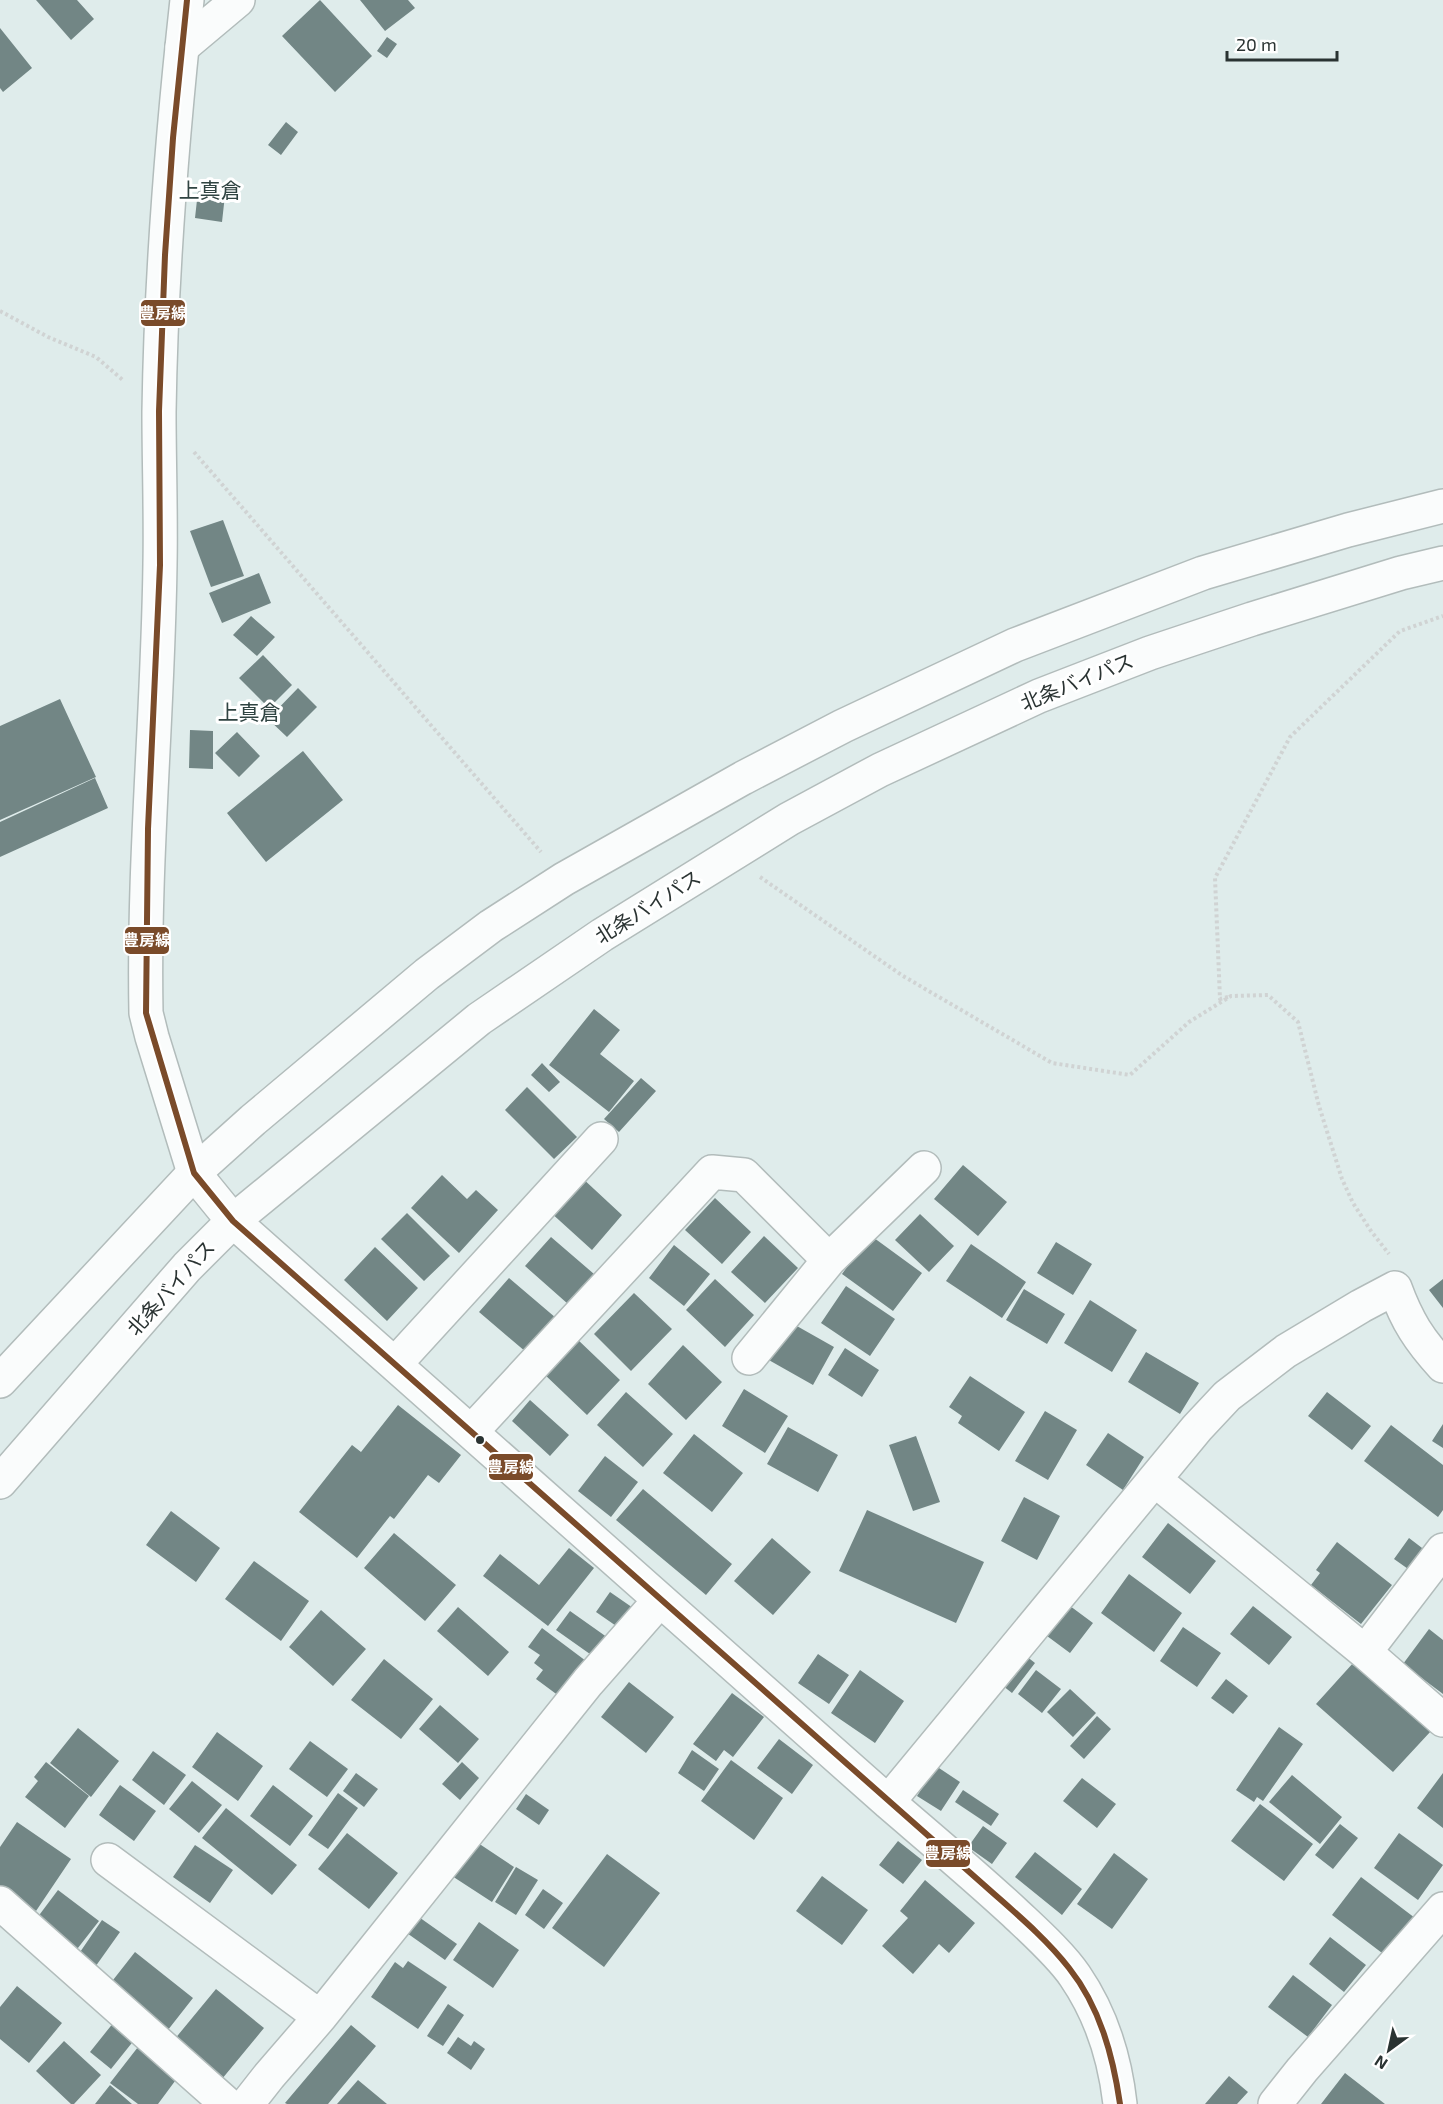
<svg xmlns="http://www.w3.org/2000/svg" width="1443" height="2104" viewBox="0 0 1443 2104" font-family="'Exo 2','Noto Sans JP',sans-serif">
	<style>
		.building { fill: #728685 }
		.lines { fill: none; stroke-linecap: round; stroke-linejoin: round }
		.minor-casing { stroke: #b2bcbb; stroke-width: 36 }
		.major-casing { stroke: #b2bcbb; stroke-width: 36 }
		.highway-casing { stroke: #b2bcbb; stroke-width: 36 }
		.path { stroke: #d0d3d3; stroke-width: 4; stroke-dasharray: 3 3; stroke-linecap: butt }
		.minor { stroke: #fafcfc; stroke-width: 33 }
		.major { stroke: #fafcfc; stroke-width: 33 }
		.highway { stroke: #fafcfc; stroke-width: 33 }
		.bus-1-casing { stroke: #fff; stroke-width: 10 }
		.bus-1 { stroke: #7a4b2a; stroke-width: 6 }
		.bus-dot { fill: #2a3332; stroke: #fff; stroke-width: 2 }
		.labels { text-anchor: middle; stroke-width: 6; stroke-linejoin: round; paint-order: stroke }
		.street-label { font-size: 20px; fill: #2a3332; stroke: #fff }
		.neighbourhood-label { font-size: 21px; fill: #304442; stroke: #fff }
		.line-badge { stroke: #fff; stroke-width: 2 }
		.badge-label { font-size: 16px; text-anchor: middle; font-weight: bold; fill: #fff }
	</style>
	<rect width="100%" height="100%" fill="#dfeceb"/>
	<path class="building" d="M36 0H77L94 19 71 40Z
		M320 0 372 56 335 92 282 36Z
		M360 0H408L415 8 385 31Z
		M0 28 32 68 3 92 0 88Z
		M387 37 397 44 387 58 377 51Z
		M286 122 298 132 281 155 268 145Z
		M198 191 225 195 222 222 195 218Z
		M223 520 244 576 211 587 190 531Z
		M259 573 271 603 222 623 209 593Z
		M251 616 275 637 257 656 233 635Z
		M263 655 292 685 269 708 239 678Z
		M298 688 317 707 287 737 268 719Z
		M60 699 96 777 0 820V726Z
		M190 730 213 731V769L189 768Z
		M237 732 260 756 239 777 215 753Z
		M303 751 343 800 266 862 227 813Z
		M95 778 108 808 0 857V822Z
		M594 1009 620 1030 600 1054 634 1081 609 1112 549 1065Z
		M542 1063 560 1082 549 1092 531 1075Z
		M641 1078 656 1091 619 1132 604 1119Z
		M527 1087 577 1137 554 1159 505 1110Z
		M963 1165 1007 1202 978 1236 934 1199Z
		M442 1175 467 1199 476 1190 498 1210 459 1253 411 1208Z
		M580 1176 622 1215 592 1250 549 1211Z
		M715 1198 751 1232 722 1264 685 1230Z
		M407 1213 450 1256 424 1281 381 1239Z
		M920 1214 954 1246 929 1272 895 1240Z
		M870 1235 922 1273 893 1311 842 1274Z
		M764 1236 798 1268 765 1303 731 1272Z
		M551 1237 594 1274 568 1304 525 1266Z
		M1056 1242 1092 1264 1073 1295 1037 1273Z
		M971 1244 1026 1282 1002 1318 946 1281Z
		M674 1245 710 1274 684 1306 649 1278Z
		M375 1247 418 1288 387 1321 344 1280Z
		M509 1278 556 1318 526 1352 479 1312Z
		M715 1279 754 1315 725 1347 686 1310Z
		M1443 1279V1308L1429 1290Z
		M846 1286 895 1319 870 1356 821 1323Z
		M1024 1289 1065 1314 1047 1344 1006 1320Z
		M634 1293 672 1329 631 1371 594 1334Z
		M1090 1300 1137 1330 1112 1372 1064 1343Z
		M788 1321 834 1347 813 1385 767 1359Z
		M576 1338 620 1380 587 1415 543 1373Z
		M683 1345 722 1382 686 1420 648 1384Z
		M845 1348 879 1370 862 1397 828 1375Z
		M1146 1352 1199 1383 1180 1414 1128 1382Z
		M970 1376 1025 1412 999 1451 958 1423 962 1416 949 1407Z
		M744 1389 788 1416 765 1453 722 1426Z
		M626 1392 673 1434 643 1467 597 1425Z
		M1327 1392 1371 1426 1352 1450 1308 1416Z
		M530 1400 569 1435 550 1456 512 1421Z
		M398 1405 461 1455 439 1483 428 1475 394 1519 390 1516 357 1558 299 1512 352 1445 361 1452Z
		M1045 1411 1077 1430 1048 1480 1015 1461Z
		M1443 1424V1448L1432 1441Z
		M1391 1425 1443 1465V1510L1438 1517 1364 1461Z
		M788 1427 838 1455 818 1492 767 1464Z
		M1108 1433 1144 1457 1123 1490 1086 1465Z
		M694 1434 743 1473 712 1512 663 1473Z
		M916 1436 940 1502 913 1511 889 1445Z
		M605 1456 638 1482 611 1517 578 1491Z
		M643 1489 732 1564 706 1595 616 1520Z
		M1024 1497 1060 1516 1037 1560 1001 1541Z
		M867 1510 984 1562 956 1623 839 1571Z
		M171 1511 220 1548 196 1582 146 1545Z
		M1168 1523 1216 1561 1190 1594 1142 1557Z
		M394 1533 456 1585 425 1621 364 1568Z
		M772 1538 811 1572 773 1615 734 1581Z
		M1409 1538 1426 1551 1411 1571 1394 1559Z
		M1337 1542 1392 1585 1361 1624 1311 1585 1320 1573 1316 1570Z
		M569 1548 594 1568 548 1626 483 1576 500 1554 539 1585Z
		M254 1561 309 1601 281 1641 225 1599Z
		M1129 1574 1182 1613 1154 1652 1101 1613Z
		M610 1592 636 1610 622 1630 596 1612Z
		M1066 1603 1093 1623 1070 1653 1043 1633Z
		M1253 1606 1292 1637 1269 1665 1230 1634Z
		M458 1607 509 1652 488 1676 437 1631Z
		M321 1610 366 1649 333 1686 289 1647Z
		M570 1611 611 1640 597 1659 556 1630Z
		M1183 1627 1221 1653 1197 1687 1160 1661Z
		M542 1628 590 1664 563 1699 536 1679 543 1670 534 1663 540 1655 528 1647Z
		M1429 1629 1443 1640V1694L1403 1664Z
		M1021 1652 1035 1663 1012 1693 998 1682Z
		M818 1654 849 1675 829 1704 798 1683Z
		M384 1659 433 1699 401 1739 351 1700Z
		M1354 1662 1431 1731 1393 1772 1316 1704Z
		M860 1670 904 1701 875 1743 831 1713Z
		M1036 1670 1061 1689 1042 1713 1018 1694Z
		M1226 1679 1248 1696 1233 1714 1211 1698Z
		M629 1682 674 1717 646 1753 601 1717Z
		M1070 1689 1096 1713 1073 1737 1047 1712Z
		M732 1693 764 1717 733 1757 724 1750 716 1761 693 1744Z
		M440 1705 479 1739 458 1763 419 1729Z
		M1097 1716 1111 1729 1084 1759 1070 1746Z
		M1279 1727 1303 1744 1263 1801 1257 1797 1254 1802 1236 1790Z
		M78 1728 119 1761 91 1797 50 1763Z
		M217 1732 263 1766 238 1801 192 1767Z
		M779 1739 813 1765 792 1794 757 1768Z
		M310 1741 348 1769 327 1797 289 1769Z
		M692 1750 719 1769 704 1791 678 1773Z
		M153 1751 186 1775 164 1805 132 1780Z
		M731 1760 783 1798 754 1840 701 1801Z
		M46 1762 89 1796 65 1828 25 1797 38 1781 34 1777Z
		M462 1762 479 1778 460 1800 442 1784Z
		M936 1766 960 1782 941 1811 917 1796Z
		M356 1773 378 1789 364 1807 343 1791Z
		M1443 1773V1828L1417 1808Z
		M1292 1775 1342 1817 1320 1844 1269 1802Z
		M1082 1778 1116 1804 1097 1828 1063 1801Z
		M192 1781 222 1805 199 1833 169 1809Z
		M120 1785 156 1811 134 1841 99 1815Z
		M273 1785 313 1816 290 1846 250 1816Z
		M963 1790 999 1814 991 1826 955 1802Z
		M338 1793 358 1808 328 1849 308 1835Z
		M526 1794 549 1810 539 1825 516 1809Z
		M1260 1804 1313 1844 1284 1881 1231 1841Z
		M226 1808 297 1865 272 1895 202 1838Z
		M17 1822 71 1859 36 1911 0 1886V1847Z
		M1340 1824 1358 1838 1333 1869 1315 1855Z
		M983 1826 1007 1843 992 1864 968 1847Z
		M347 1833 398 1873 369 1909 318 1869Z
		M1399 1833 1443 1865 1418 1900 1374 1868Z
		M475 1841 514 1867 492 1902 452 1876Z
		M898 1841 922 1860 903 1884 879 1865Z
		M195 1845 233 1870 210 1903 173 1877Z
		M1035 1852 1082 1889 1062 1915 1015 1877Z
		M1114 1853 1148 1879 1112 1929 1077 1904Z
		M607 1854 660 1893 604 1967 552 1928Z
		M516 1867 538 1880 516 1915 495 1902Z
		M822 1876 868 1910 842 1945 796 1911Z
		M1361 1877 1415 1918 1386 1956 1332 1915Z
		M925 1880 975 1923 949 1953 939 1944 913 1974 882 1946 908 1918 900 1911Z
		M543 1889 563 1903 544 1929 525 1915Z
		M58 1890 99 1921 74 1953 34 1922Z
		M416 1915 457 1944 445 1960 404 1931Z
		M102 1920 120 1932 93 1970 76 1958Z
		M479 1922 519 1950 493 1988 453 1960Z
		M1330 1937 1366 1965 1344 1992 1309 1964Z
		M135 1952 193 1998 164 2035 106 1989Z
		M408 1961 447 1987 418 2029 371 1997 395 1962 403 1968Z
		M1293 1975 1332 2005 1308 2037 1268 2007Z
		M17 1986 62 2023 29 2063 0 2039V2007Z
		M216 1989 264 2028 217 2085 169 2046Z
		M448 2004 464 2015 443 2046 427 2036Z
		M118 2017 139 2034 111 2069 90 2052Z
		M351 2025 376 2046 328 2104H287L285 2103Z
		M458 2037 471 2046 474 2041 485 2049 471 2070 447 2053Z
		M64 2041 101 2075 74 2104H71L36 2071Z
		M138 2047 178 2077 158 2104H138L110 2083Z
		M1345 2073 1385 2104H1321Z
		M1229 2076 1248 2092 1237 2104H1205Z
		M358 2080 387 2104H337Z
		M110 2085 132 2104H95Z"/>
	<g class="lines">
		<defs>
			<path id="minor" d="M182 47 238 0
				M233 1221 888 1802C931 1839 974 1875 1015 1913 1034 1931 1061 1955 1075 1976 1101 2014 1115 2059 1120 2104
				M749 1358 829 1260 924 1168
				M395 1364 601 1139
				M471 1432 712 1172 744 1175 829 1260
				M1155 1480 1365 1652 1443 1720
				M1365 1652 1443 1550
				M888 1802 1197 1428 1227 1396 1286 1351 1361 1306 1395 1288C1407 1321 1419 1340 1443 1366
				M108 1860 320 2017
				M0 1903 227 2104
				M247 2104 269 2076 320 2017 588 1682 660 1600
				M1275 2104 1302 2070 1443 1909"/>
			<path id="major" d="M187 0C172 137 161 274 159 412 159 463 161 514 160 564 158 714 143 863 146 1013L152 1037 194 1173 233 1221"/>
			<path id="highway" d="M0 1381 194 1173 253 1120 427 974 491 926 564 879 743 778 843 726 1015 645 1203 573 1348 530 1443 506
				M0 1482 187 1267 233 1221 479 1019 602 935 789 819 880 770 1039 696 1150 653 1252 619 1401 573 1443 563"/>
		</defs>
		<use href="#minor" class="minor-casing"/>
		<use href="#major" class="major-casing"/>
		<use href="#highway" class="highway-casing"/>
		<path class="path" d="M0 311 48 337 96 357 124 381
			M194 452 541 852
			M760 877 903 976 1052 1063 1130 1075 1189 1022 1231 996 1268 995 1298 1022 1319 1106 1342 1179 1353 1203 1371 1231 1389 1254
			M1228 997 1220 999 1215 878 1290 737 1400 631 1443 616"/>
		<use href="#minor" class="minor"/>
		<use href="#major" class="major"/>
		<use href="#highway" class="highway"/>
		<defs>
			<path id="bus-1" d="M187 0 173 138 165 255 159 411 160 565 148 829 146 1013 194 1173 233 1221 984 1885C1013 1911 1045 1937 1069 1968 1100 2007 1113 2056 1120 2104"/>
		</defs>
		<use href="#bus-1" class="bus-1-casing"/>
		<use href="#bus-1" class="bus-1"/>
	</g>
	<circle class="bus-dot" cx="480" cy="1440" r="5"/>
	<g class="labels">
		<g class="street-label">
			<text transform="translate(1077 682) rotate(-22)" y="7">北条バイパス</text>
			<text transform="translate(648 907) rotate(-32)" y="7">北条バイパス</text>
			<text transform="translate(171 1288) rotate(-48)" y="7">北条バイパス</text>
		</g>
		<g class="neighbourhood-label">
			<text x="210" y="198">上真倉</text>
			<text x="249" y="720">上真倉</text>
		</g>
	</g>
	<g class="line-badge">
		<rect x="140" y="299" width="46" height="28" rx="6" fill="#7a4b2a"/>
		<rect x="124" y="926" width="46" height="29" rx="6" fill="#7a4b2a"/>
		<rect x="488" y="1453" width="46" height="28" rx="6" fill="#7a4b2a"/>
		<rect x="925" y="1839" width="46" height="29" rx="6" fill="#7a4b2a"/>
	</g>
	<g class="badge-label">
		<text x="163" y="319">豊房線</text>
		<text x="147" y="946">豊房線</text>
		<text x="511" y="1473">豊房線</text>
		<text x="948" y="1859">豊房線</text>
	</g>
	<g transform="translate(1389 2050) rotate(213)" stroke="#ffffff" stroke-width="4.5" paint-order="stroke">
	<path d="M0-4.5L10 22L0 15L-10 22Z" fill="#2a3332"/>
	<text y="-9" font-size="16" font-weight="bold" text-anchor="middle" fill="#2a3332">N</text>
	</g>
	<path d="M1227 51v9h110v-9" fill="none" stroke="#2a3332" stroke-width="3"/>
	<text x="1236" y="51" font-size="18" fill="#2a3332" stroke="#ffffff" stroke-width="4.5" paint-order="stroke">20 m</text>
</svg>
